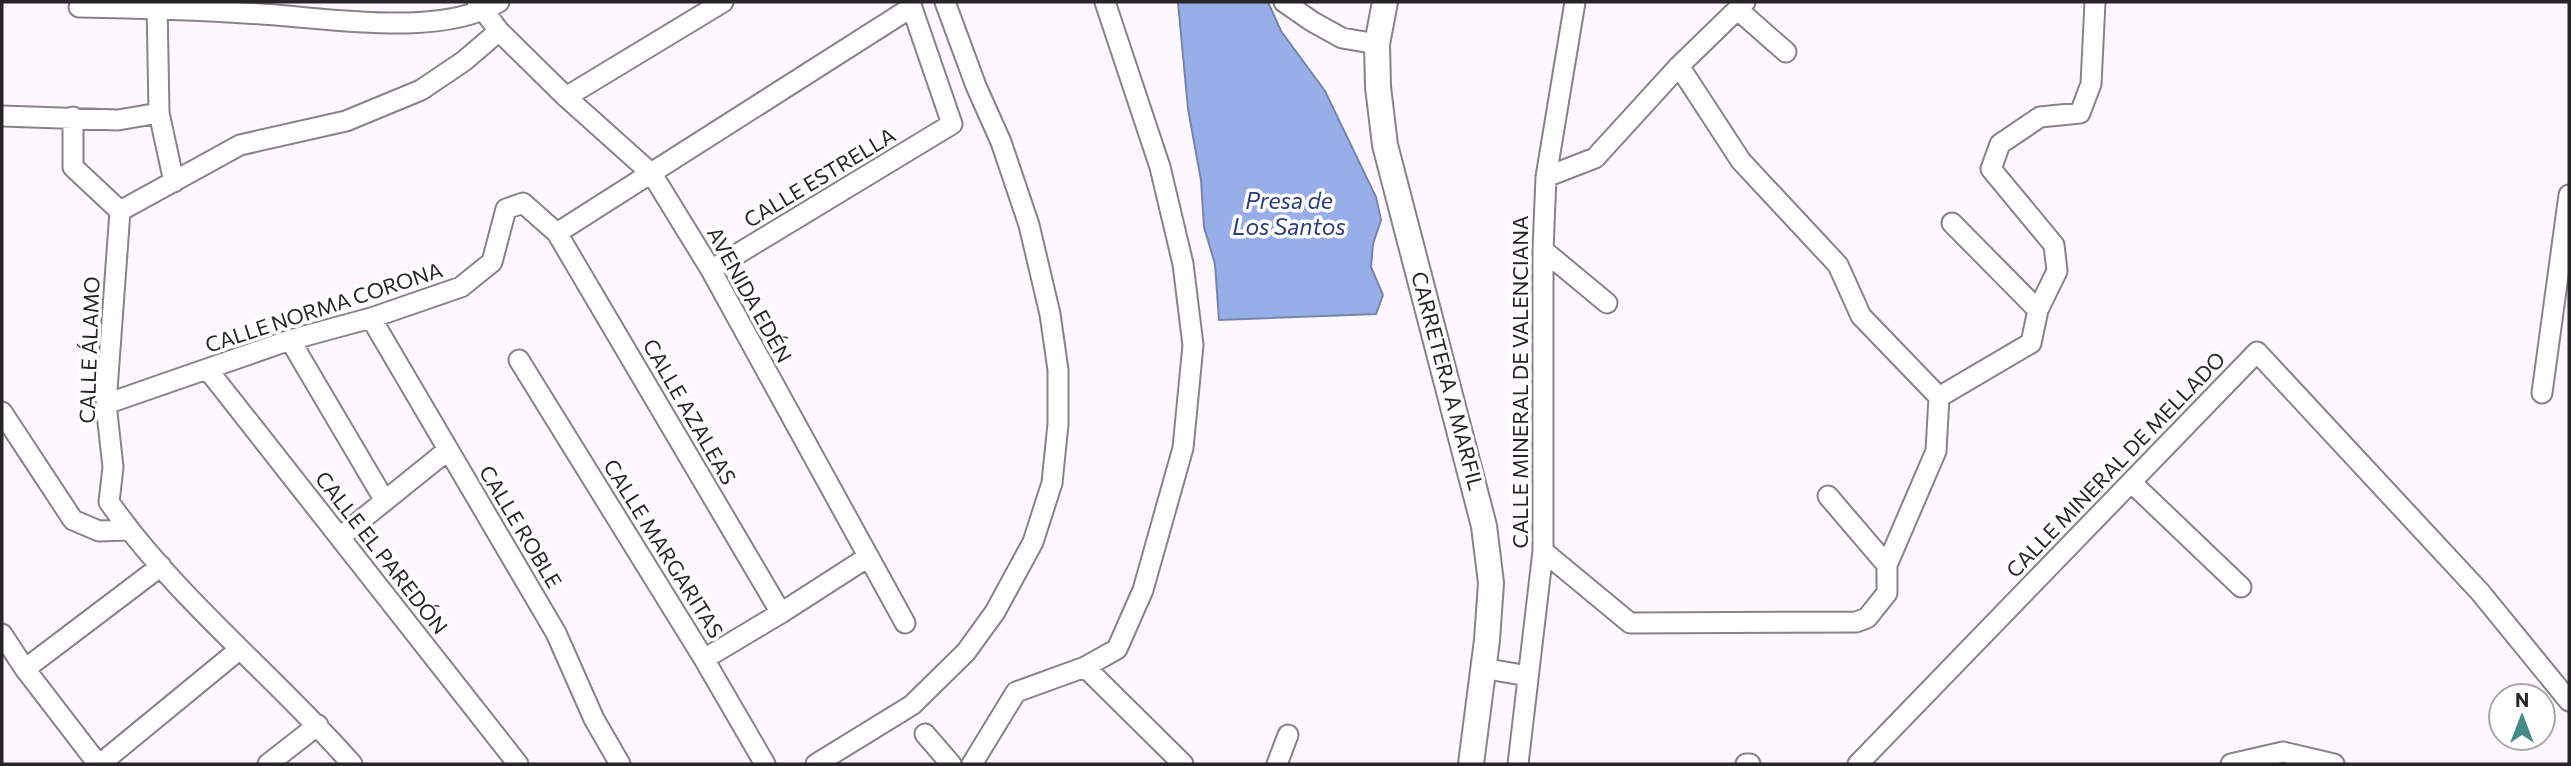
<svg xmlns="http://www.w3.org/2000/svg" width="2571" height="766" viewBox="0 0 2571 766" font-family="Commissioner,sans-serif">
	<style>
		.water { fill: #98aee8; stroke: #7685ae; stroke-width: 2 }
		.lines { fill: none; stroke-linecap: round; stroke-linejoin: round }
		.minor-casing { stroke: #888389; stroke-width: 23 }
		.major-casing { stroke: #888389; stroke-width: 28 }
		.minor { stroke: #fff; stroke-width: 19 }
		.major { stroke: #fff; stroke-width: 24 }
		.labels { text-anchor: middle; stroke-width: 7; stroke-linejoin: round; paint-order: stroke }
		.street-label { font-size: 21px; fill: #272527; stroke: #fff }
		.water-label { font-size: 23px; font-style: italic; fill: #283c7f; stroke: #fff }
	</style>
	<rect width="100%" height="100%" fill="#fdf7fe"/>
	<path class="water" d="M1178 2H1268L1281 31 1325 91 1376 197 1381 220 1373 244 1371 267 1383 295 1376 314 1219 320 1215 264 1204 227 1201 180 1188 109Z"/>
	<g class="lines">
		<defs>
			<path id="minor" d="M157 2 159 113 174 182
				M477 2 499 31 566 97 652 174 711 270 905 623
				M1284 2 1313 22 1342 38 1377 44
				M79 7C140 8 200 10 261 14 330 18 439 38 499 2
				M1737 9 1786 52
				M1679 66 1741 161 1838 265 1861 316 1939 397
				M566 97 723 2
				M2 116 118 120 159 113
				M73 117V167L120 211
				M1546 177 1595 158 1679 66 1745 2
				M120 211 106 404 113 467 109 502C177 599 274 675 352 764
				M120 211 240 145 346 121 421 90 464 61 499 31
				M1952 223 2038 310
				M557 233 912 7
				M1543 250 1607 303
				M711 270 952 124 910 2
				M371 318 556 633 594 719 620 764
				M290 340 385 501
				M519 360 704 659 765 764
				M208 370 518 764
				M2542 393 2569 195
				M106 404 290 340 371 318 461 287 492 262 506 209 523 203 557 233 781 613
				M2 412 73 520 99 531 129 530
				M2131 482 2241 587
				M1828 496 1887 565
				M340 537 448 450
				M1543 551 1630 623 1856 622 1867 618 1887 593V565L1936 451 1939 397 2031 343 2038 310 2057 271 2054 245 1991 169 2000 144 2040 117 2080 113 2091 84 2095 2
				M2 634 25 669 98 764
				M704 659 781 613 868 557
				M1085 667 1183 764
				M1482 668 1528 676
				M25 669 161 566
				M925 734 951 764
				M100 764 240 649
				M268 764 318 725
				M816 764 912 705 966 652 995 612 1033 542 1052 483 1058 424V370L1050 314 1029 225 1001 142 976 86 945 2
				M972 764 1016 692 1085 667 1117 649 1143 590 1183 448 1193 345 1183 264 1160 167 1105 2
				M1277 764 1288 735
				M1518 764 1543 551V250L1546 177 1575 2
				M1746 764H1750
				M1858 764 2257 352 2480 592 2569 701
				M2231 764 2283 752 2334 764"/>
			<path id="major" d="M1385 2 1377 44 1378 87 1385 145 1484 526 1491 583 1487 640 1471 764"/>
		</defs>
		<use href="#minor" class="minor-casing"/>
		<use href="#major" class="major-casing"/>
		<use href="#minor" class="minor"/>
		<use href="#major" class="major"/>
	</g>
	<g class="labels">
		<g class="street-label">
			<text transform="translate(820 178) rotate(-31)" y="7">CALLE ESTRELLA</text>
			<text transform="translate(749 295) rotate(61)" y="7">AVENIDA EDÉN</text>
			<text transform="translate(324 308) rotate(-18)" y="7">CALLE NORMA CORONA</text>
			<text transform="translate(90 350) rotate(-88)" y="7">CALLE ÁLAMO</text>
			<text transform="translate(1447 381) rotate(75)" y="7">CARRETERA A MARFIL</text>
			<text transform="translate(1521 382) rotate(-90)" y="7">CALLE MINERAL DE VALENCIANA</text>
			<text transform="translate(689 412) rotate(60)" y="7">CALLE AZALEAS</text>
			<text transform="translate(2116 465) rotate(-46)" y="7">CALLE MINERAL DE MELLADO</text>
			<text transform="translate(520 527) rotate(59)" y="7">CALLE ROBLE</text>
			<text transform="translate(663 549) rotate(58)" y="7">CALLE MARGARITAS</text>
			<text transform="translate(381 553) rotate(52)" y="7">CALLE EL PAREDÓN</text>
		</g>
		<g class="water-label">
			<text x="1289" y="209">Presa de<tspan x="1289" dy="26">Los Santos</tspan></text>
		</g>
	</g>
	<rect width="2571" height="766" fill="none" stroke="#272527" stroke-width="7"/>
	<g transform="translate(2522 717)"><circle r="33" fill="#ffffff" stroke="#a9a8a9" stroke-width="2"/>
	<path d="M0-5L12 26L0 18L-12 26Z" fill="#458c88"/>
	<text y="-10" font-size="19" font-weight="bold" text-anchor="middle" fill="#272527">N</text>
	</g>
</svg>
